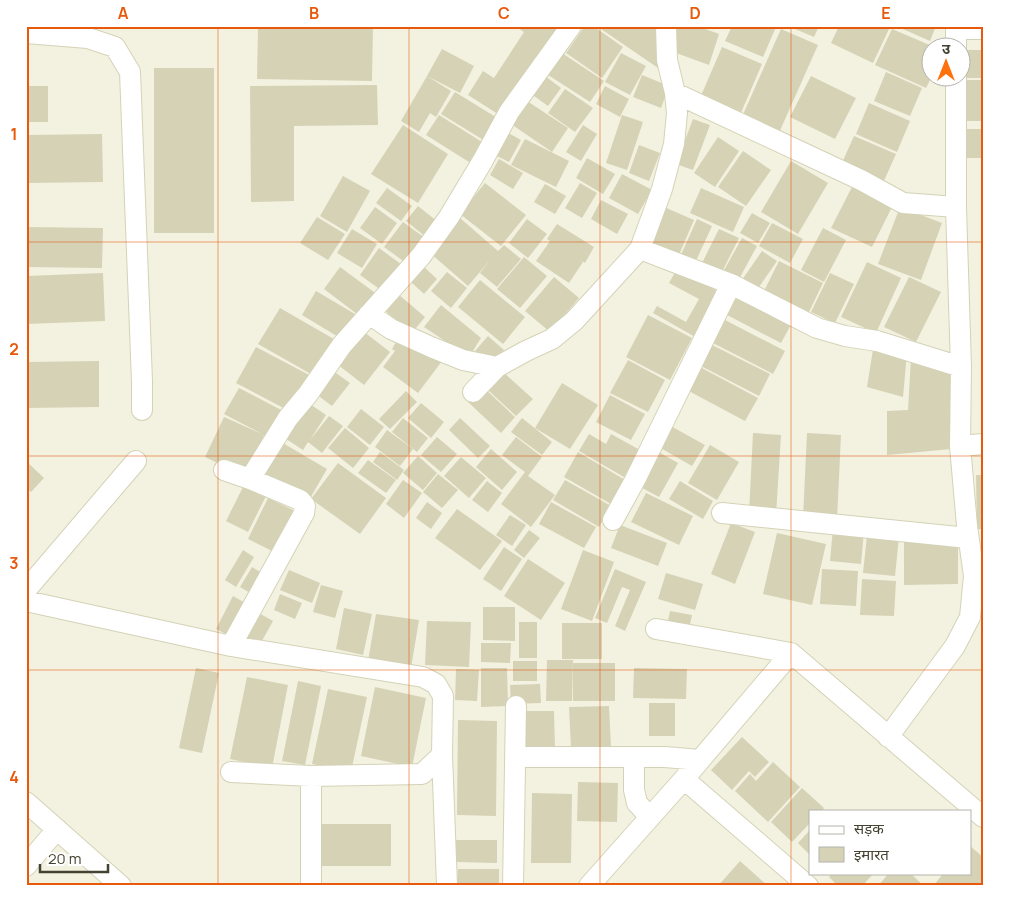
<svg xmlns="http://www.w3.org/2000/svg" width="1009" height="912" viewBox="0 0 1009 912" font-family="Manrope,'Noto Sans Devanagari',sans-serif">
	<style>
		.building { fill: #d5d2b5 }
		.lines { fill: none; stroke-linecap: round; stroke-linejoin: round }
		.street-casing { stroke: #d4d2b6; stroke-width: 22 }
		.street { stroke: #fff; stroke-width: 20 }
		.grid { fill: none; stroke: #e8590c; stroke-width: 1; stroke-opacity: 0.55 }
		.neatline { fill: none; stroke: #e8590c; stroke-width: 2 }
		.grid-label { font-size: 16px; text-anchor: middle; font-weight: bold; fill: #e8590c }
	</style>
	<rect width="100%" height="100%" fill="#f3f2e0"/>
	<path class="building" d="M258 26H373L372 81 257 79Z
		M515 26H558L501 116 468 95 483 71 494 78 524 32Z
		M585 26H593L623 47 602 78 566 53Z
		M602 26H666L661 70 601 29Z
		M676 26H697L719 34 709 65 668 50Z
		M732 26 776 27 763 57 725 41Z
		M788 26H819L814 37Z
		M839 26H883L889 29 873 63 831 43Z
		M896 26H936L930 41Z
		M781 29 818 45 778 135 741 119Z
		M892 29 932 46V76L926 88 875 65Z
		M722 47 762 64 740 115 700 98Z
		M442 49 474 66 460 93 427 76Z
		M962 50H983V78H962Z
		M559 51 604 81 590 102 545 73Z
		M621 53 646 66 630 95 605 82Z
		M154 68H214V233H154Z
		M886 72 922 88 910 116 874 101Z
		M541 73 561 88 548 106 527 91Z
		M642 75 669 86 661 108 633 97Z
		M427 76 451 91 436 117 430 113 419 132 401 121Z
		M811 76 856 98 835 139 790 117Z
		M962 80H983V121H963Z
		M377 85 378 125 294 126V201L251 202 250 86Z
		M26 86H48V122H26Z
		M605 86 629 99 620 117 596 104Z
		M565 89 593 108 575 132 548 113Z
		M455 92 499 119 485 141 441 114Z
		M524 99 568 128 552 152 508 122Z
		M869 103 910 121 897 152 856 134Z
		M439 115 482 142 469 162 426 135Z
		M622 115 643 122 627 170 606 163Z
		M693 119 710 125 693 170 676 164Z
		M403 125 448 154 418 203 371 174Z
		M583 125 597 134 581 161 566 152Z
		M962 129H983V158H963Z
		M503 130 521 140 509 162 491 153Z
		M102 134 103 182 26 183V135Z
		M854 136 896 154 883 183 841 165Z
		M718 137 739 151 715 187 694 173Z
		M525 139 569 161 556 187 511 165Z
		M639 145 660 153 649 181 629 173Z
		M743 151 771 170 746 206 718 187Z
		M587 158 615 174 603 194 576 178Z
		M499 159 523 173 513 189 490 175Z
		M791 161 828 183 798 234 761 212Z
		M622 174 652 190 638 214 609 198Z
		M343 176 370 191 347 232 320 216Z
		M485 183 526 215 501 246 460 214Z
		M580 183 597 193 582 218 565 208Z
		M545 184 566 196 555 214 534 202Z
		M853 185 893 205 872 247 831 228Z
		M387 188 412 206 401 221 376 203Z
		M701 188 744 207 733 232 690 213Z
		M601 200 628 214 617 234 591 219Z
		M418 206 438 222 426 237 406 221Z
		M375 207 397 223 382 244 360 228Z
		M664 207 694 220 678 257 648 244Z
		M900 207 942 223 921 280 878 264Z
		M752 213 770 223 758 243 740 233Z
		M317 217 345 234 328 260 300 243Z
		M460 218 498 251 504 245 521 259 497 287 480 273 491 259 468 286 430 253Z
		M527 219 547 234 528 258 509 243Z
		M697 219 712 226 695 263 680 257Z
		M403 222 425 238 406 263 384 247Z
		M772 223 803 239 790 263 759 246Z
		M557 224 594 247 585 263 579 259 583 262 569 283 536 261 550 241 547 239Z
		M26 227 103 228 102 268 26 267Z
		M823 228 846 240 824 282 801 270Z
		M352 229 377 244 362 268 337 253Z
		M719 229 739 238 721 274 701 265Z
		M742 238 757 246 738 281 723 272Z
		M379 248 405 267 385 293 360 275Z
		M762 251 777 261 757 290 742 280Z
		M524 257 547 276 520 308 497 289Z
		M779 261 823 283 807 316 762 295Z
		M867 262 901 278 876 333 841 317Z
		M423 266 437 279 424 294 410 281Z
		M340 267 378 295 361 317 324 289Z
		M677 269 721 293 697 338 653 313 657 306 686 322 699 299 669 283Z
		M447 272 467 288 451 308 431 291Z
		M103 273 105 321 26 324V276Z
		M830 273 854 284 835 323 811 312Z
		M554 277 579 298 550 332 525 311Z
		M909 277 941 292 916 342 884 327Z
		M480 280 525 317 503 344 458 307Z
		M316 291 360 317 345 341 302 315Z
		M739 293 793 321 781 343 727 315Z
		M398 294 425 317 412 333 384 310Z
		M441 305 481 338 469 357 424 327Z
		M280 308 339 342 318 378 258 344Z
		M648 315 692 338 670 380 626 357Z
		M725 320 785 351 773 374 713 343Z
		M359 328 390 352 364 385 333 361Z
		M488 336 504 350 493 362 475 351Z
		M399 337 442 361 418 393 383 367 395 351 392 349Z
		M874 343 907 353 903 397 867 387Z
		M710 344 770 374 759 396 699 365Z
		M256 347 313 377 291 412 236 383Z
		M911 358 952 371 951 449 887 455V411L908 410Z
		M628 360 665 380 648 412 610 393Z
		M99 361V407L26 408V362Z
		M698 366 758 398 745 421 685 389Z
		M329 368 350 383 332 406 312 391Z
		M503 372 533 399 516 416 487 389Z
		M562 383 598 405 570 449 535 428Z
		M483 387 515 417 501 433 468 402Z
		M239 388 287 413 273 440 264 435 245 476 205 457 224 417 262 434 224 414Z
		M406 391 417 402 390 429 379 419Z
		M610 395 645 414 631 440 596 422Z
		M304 400 326 415 310 440 329 416 343 426 322 453 308 442 303 450 280 435Z
		M421 403 444 422 431 438 408 418Z
		M361 409 384 427 370 445 347 427Z
		M403 418 428 438 417 452 392 432Z
		M460 418 490 446 478 458 449 430Z
		M522 418 552 442 542 455 511 432Z
		M669 425 705 445 692 466 657 446Z
		M345 428 369 448 353 468 328 448Z
		M387 430 413 449 400 466 375 447Z
		M753 433 781 435 776 515 749 514Z
		M807 433 841 435 837 520 803 518Z
		M589 434 606 444 611 434 640 450 624 477 579 451Z
		M437 437 457 454 441 472 421 455Z
		M516 437 542 457 528 476 555 495 531 527 501 504 525 472 502 455Z
		M276 439 327 469 309 500 258 470Z
		M710 445 739 462 717 500 688 483Z
		M491 449 517 472 502 490 476 467Z
		M655 450 678 463 659 497 635 484Z
		M380 452 404 470 397 480 373 462Z
		M578 452 625 480 611 504 564 477Z
		M418 456 437 473 423 490 403 473Z
		M461 457 486 478 469 498 444 476Z
		M368 460 396 480 386 493 358 473Z
		M26 461 44 478 31 492 26 488Z
		M338 463 386 498 360 534 311 499Z
		M438 474 458 490 442 508 423 492Z
		M976 475H983V529H977Z
		M403 480 422 493 404 518 386 504Z
		M565 480 611 506 599 527 553 500Z
		M246 481 268 492 248 532 226 521Z
		M487 481 502 493 488 512 472 500Z
		M680 481 713 501 703 519 669 499Z
		M646 493 693 516 679 545 631 522Z
		M268 498 295 511 274 552 248 539Z
		M427 502 442 513 431 529 416 518Z
		M551 502 596 527 584 548 539 524Z
		M457 509 502 541 480 570 435 538Z
		M510 515 526 525 512 546 496 535Z
		M731 523 755 532 735 584 711 574Z
		M620 525 667 543 658 566 611 548Z
		M833 528 864 531 861 564 830 561Z
		M529 530 540 538 524 558 514 550Z
		M777 533 826 544 812 605 763 594Z
		M867 535 899 537 895 576 863 573Z
		M958 541V584L904 585V542Z
		M504 547 522 559 501 591 483 579Z
		M243 550 254 557 236 587 225 580Z
		M583 550 614 562 592 621 561 609Z
		M528 559 565 583 541 620 504 596Z
		M252 567 264 574 252 594 240 587Z
		M615 569 646 582 625 631 615 626 630 590 622 587 607 623 595 618Z
		M822 569 858 571 856 606 820 604Z
		M289 570 320 583 312 603 280 590Z
		M666 573 703 584 695 610 658 599Z
		M862 579 896 581 894 616 860 615Z
		M321 585 343 591 335 618 313 612Z
		M280 594 302 603 295 619 274 610Z
		M233 596 247 604 230 636 216 629Z
		M483 607H515V641L483 640Z
		M344 608 372 614 363 655 336 649Z
		M670 611 692 615 688 634 666 631Z
		M257 612 273 621 258 648 242 639Z
		M376 614 419 620 411 668 368 661Z
		M427 621 471 622 469 667 425 665Z
		M519 622H537V658H519Z
		M562 623H602V659H562Z
		M481 643H511L510 663 481 662Z
		M547 660H573L572 701H546Z
		M513 661H537V681H513Z
		M573 663H615V701H573Z
		M196 668 219 673 202 753 179 748Z
		M481 668H507L508 706 481 707Z
		M634 668 687 669 686 699 633 698Z
		M456 669 479 670 477 701 455 700Z
		M247 677 288 685 272 768 230 759Z
		M298 681 321 686 305 765 282 761Z
		M540 684 541 703 511 704 510 685Z
		M375 687 426 698 412 767 361 756Z
		M328 689 367 697 351 772 312 764Z
		M649 703H675V736H649Z
		M609 706 611 747 571 748 569 707Z
		M524 711H554L555 748H525Z
		M458 720 497 721 496 816 457 815Z
		M742 737 769 762 755 777 749 771 732 790 711 770Z
		M773 762 800 787 768 822 735 791 750 774 756 781Z
		M578 782 618 783 617 822 577 821Z
		M802 788 824 808 822 811H810V823L792 842 771 822Z
		M532 793 572 794 571 863H531Z
		M321 824H391V866H321Z
		M810 830V855L798 843Z
		M456 840H497V863L456 862Z
		M970 846 983 857V886H933L943 874 942 873H970Z
		M740 861 768 886H718Z
		M458 869H499V886H457Z
		M833 873H874L862 886H838L829 877Z
		M889 873H910L924 886H878Z"/>
	<g class="lines">
		<defs>
			<path id="street" d="M956 29H983
				M26 33 88 38 115 47 130 72 142 381V410
				M956 48V26
				M675 93 861 180 903 203 956 207
				M640 249 731 284 817 328 845 336 877 341 961 367
				M369 314 391 329 431 347 463 360 497 367
				M473 392 497 367 526 351 552 339 574 321 640 249 662 189 674 144 677 113 675 93 667 60 666 26
				M960 446 983 444
				M224 470 250 479 300 500 305 506 304 513 231 646
				M250 479 288 418 308 394 342 345 421 256 449 217 482 162 509 112 571 26
				M722 513 968 538
				M613 520 635 480 731 284
				M26 590 136 461
				M26 601 231 646 423 677 436 684 443 696 442 755 447 886
				M656 629 791 653 983 817
				M888 737 955 646 970 617 974 576 967 526 960 446 961 367 956 207V78
				M515 757H665L700 760
				M634 757V790L637 803 650 817
				M231 772 311 776 422 774 442 755
				M684 779 808 886
				M26 802 121 886
				M26 866 57 829
				M311 886V776
				M513 886 516 706
				M589 886 684 779 791 653"/>
		</defs>
		<use href="#street" class="street-casing"/>
		<use href="#street" class="street"/>
	</g>
	<path class="grid" d="M218 26V886M409 26V886M600 26V886M791 26V886M26 242H983M26 456H983M26 670H983"/>
	<rect width="1009" height="912" fill="none" stroke="#ffffff" stroke-width="55"/>
	<rect x="809" y="810" width="162" height="65" fill="#ffffff" stroke="#b4b3ad"/>
	<rect x="819" y="826" width="25" height="8" fill="#ffffff" stroke="#b4b3ad"/>
	<text x="854" y="834" font-size="15" fill="#444231">सड़क</text>
	<rect x="819" y="847" width="25" height="15" fill="#d5d2b5" stroke="#b4b3ad"/>
	<text x="854" y="860" font-size="15" fill="#444231">इमारत</text>
	<g transform="translate(946 62)"><circle r="24" fill="#ffffff" stroke="#b4b3ad"/>
	<path d="M0-4L9 19L0 12L-9 19Z" fill="#ff720b"/>
	<text y="-8" font-size="14" font-weight="bold" text-anchor="middle" fill="#444231">उ</text>
	</g>
	<path d="M40 864v8h68v-8" fill="none" stroke="#444231" stroke-width="2.5"/>
	<text x="48" y="864" font-size="15" fill="#444231" stroke="#ffffff" stroke-width="4" paint-order="stroke">20 m</text>
	<rect x="28" y="28" width="954" height="856" class="neatline"/>
	<g class="grid-label">
		<text x="123" y="19">A</text>
		<text x="314" y="19">B</text>
		<text x="504" y="19">C</text>
		<text x="695" y="19">D</text>
		<text x="886" y="19">E</text>
		<text x="14" y="140">1</text>
		<text x="14" y="355">2</text>
		<text x="14" y="569">3</text>
		<text x="14" y="783">4</text>
	</g>
</svg>
